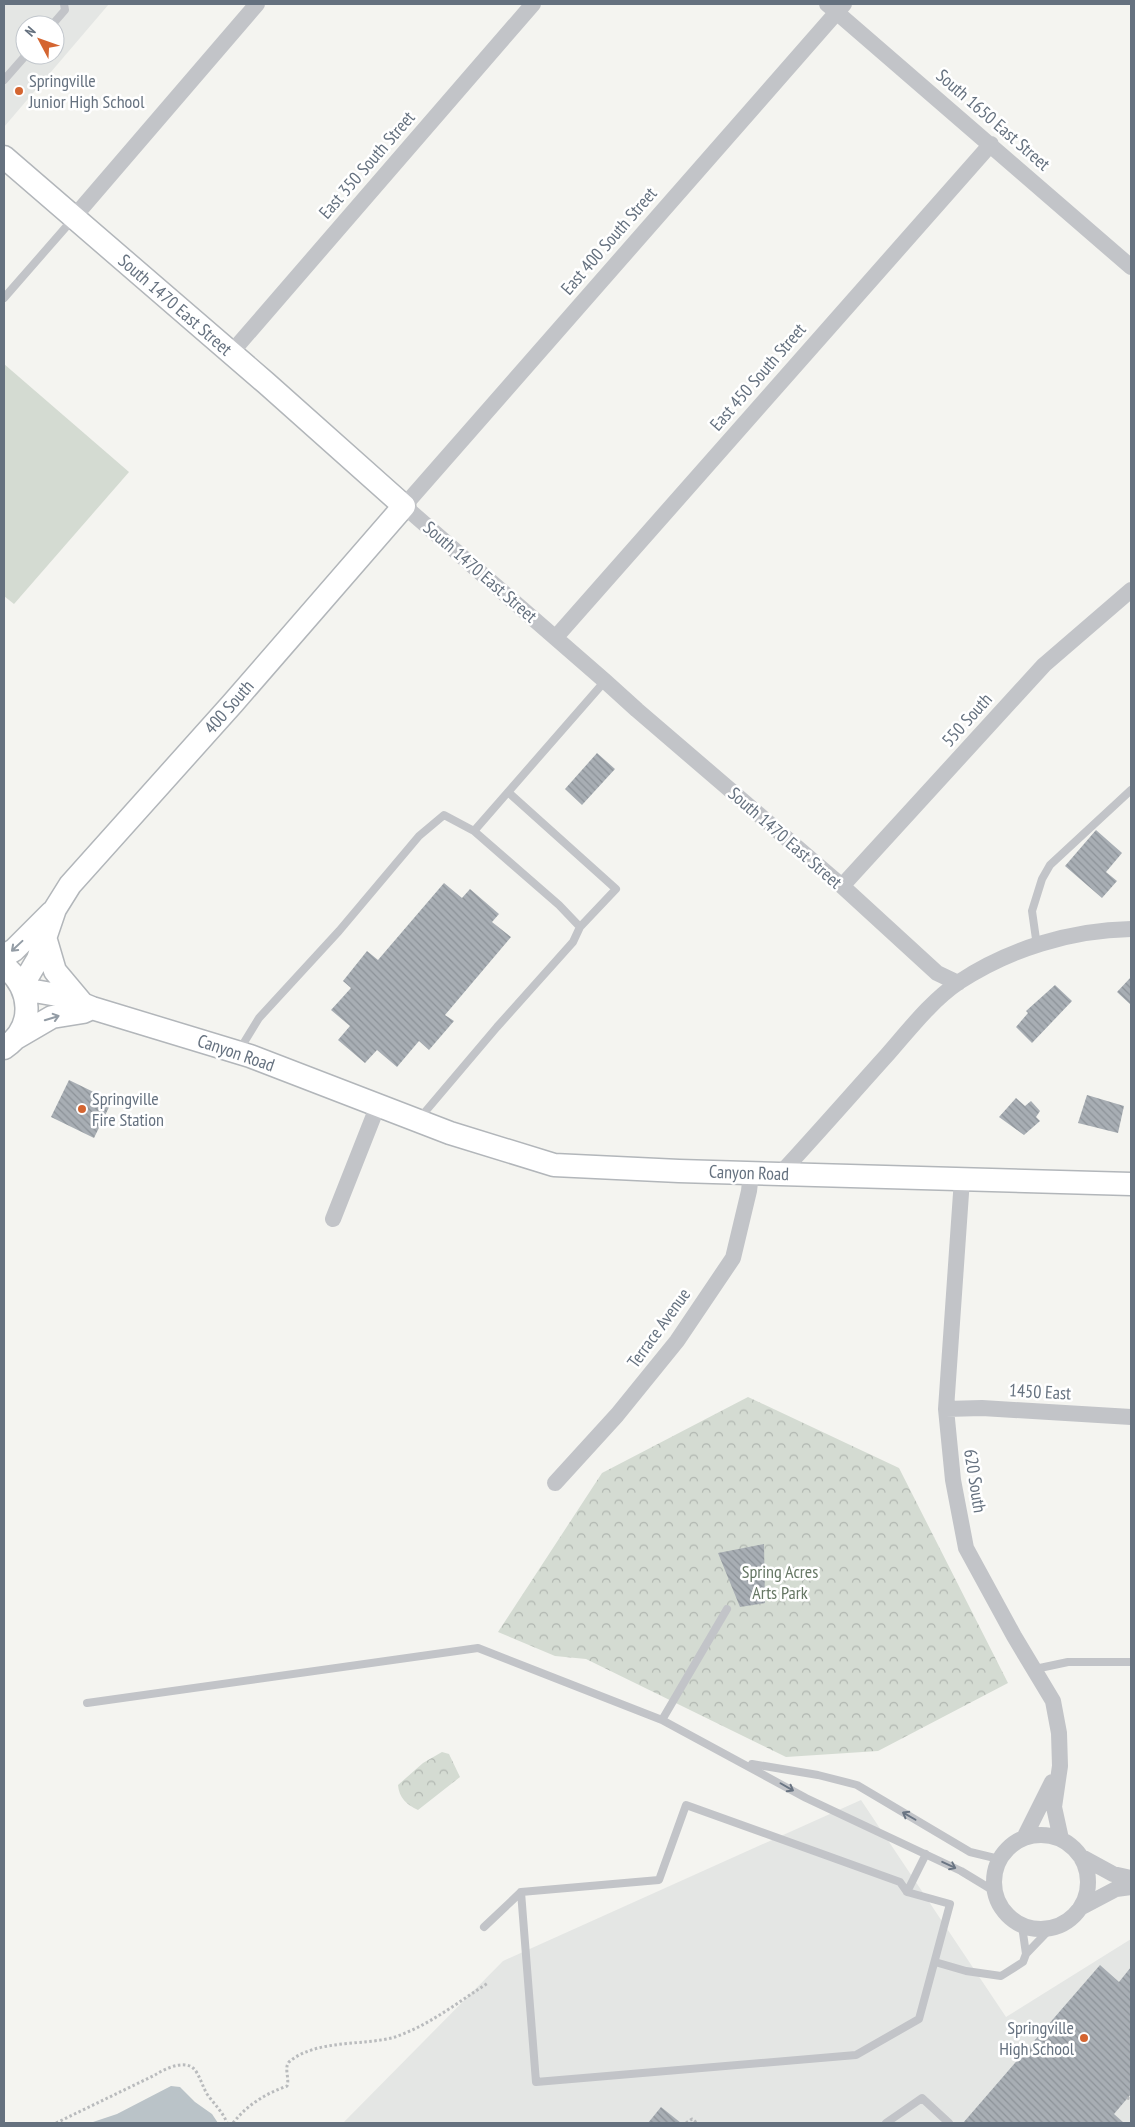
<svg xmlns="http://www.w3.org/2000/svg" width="1135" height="2127" viewBox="0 0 1135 2127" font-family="'PT Sans Narrow',sans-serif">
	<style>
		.built { fill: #e4e6e4; fill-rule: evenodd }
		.grass { fill: #d4dbd2 }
		.park { fill: url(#park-crowns) }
		.water { fill: #bac3c8 }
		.building { fill: url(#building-back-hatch) }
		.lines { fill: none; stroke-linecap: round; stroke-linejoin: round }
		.secondary-casing { stroke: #b2b6ba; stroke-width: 25 }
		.path { stroke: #b9bbbd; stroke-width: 3; stroke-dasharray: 2.5 2.5; stroke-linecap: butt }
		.lane { stroke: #c2c4c8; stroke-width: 8 }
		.street { stroke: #c2c4c8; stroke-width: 16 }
		.secondary { stroke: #fff; stroke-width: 22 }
		.oneway { stroke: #939ca5 }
		.oneway2 { stroke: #6a7583 }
		.poi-dot { fill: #d46531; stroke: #fff; stroke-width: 2 }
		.labels { text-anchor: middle; stroke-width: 5; stroke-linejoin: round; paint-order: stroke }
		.poi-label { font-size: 18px; fill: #65717f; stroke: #fff; text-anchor: start }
		.street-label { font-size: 18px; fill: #65717f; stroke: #fff }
		.park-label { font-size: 18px; fill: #667764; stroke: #fff }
	</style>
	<defs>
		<pattern id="park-crowns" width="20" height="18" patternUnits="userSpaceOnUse" patternTransform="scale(1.25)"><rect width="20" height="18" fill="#d4dbd2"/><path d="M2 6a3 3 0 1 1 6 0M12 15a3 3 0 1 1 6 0" fill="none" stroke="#b0b6b0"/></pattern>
		<pattern id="building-back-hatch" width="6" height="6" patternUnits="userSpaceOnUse" patternTransform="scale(1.25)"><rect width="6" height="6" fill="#a8aeb4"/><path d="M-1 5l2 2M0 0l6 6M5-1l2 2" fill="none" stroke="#8c9298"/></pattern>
	</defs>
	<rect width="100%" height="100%" fill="#f4f4f0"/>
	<path class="built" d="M4 4H109L4 127ZM25 25H55V55H25Z
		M861 1800 1006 2017 1131 1939V2123H343L503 1961Z"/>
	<path class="grass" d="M4 364 129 472 14 604 4 596Z"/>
	<path class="park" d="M748 1397 899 1468 1008 1683 878 1751 786 1757 586 1659 555 1656 498 1632 602 1473Z
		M442 1752 449 1754 460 1777 418 1810C407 1805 399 1798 398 1785L423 1763Z"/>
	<path class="water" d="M171 2086 180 2087 195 2102 212 2114 218 2123H90L117 2114Z"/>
	<path class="building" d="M597 753 615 769 582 805 565 789Z
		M1096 830 1122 853 1106 872 1117 881 1102 898 1065 866Z
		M444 883 462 898 470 889 499 914 492 922 511 937 445 1015 454 1021 429 1050 419 1041 397 1067 377 1050 365 1063 338 1040 350 1026 331 1010 351 988 343 981 367 951 378 960Z
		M1131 977V1005L1117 992Z
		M1055 985 1072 1001 1032 1043 1016 1027 1028 1013 1026 1011Z
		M69 1080 112 1101 94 1138 51 1117Z
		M1087 1095 1124 1106 1118 1133 1078 1123Z
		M1016 1098 1025 1106 1031 1101 1040 1111 1036 1117 1040 1121 1024 1135 999 1117Z
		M764 1544 765 1603 740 1607 718 1553Z
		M1100 1965 1119 1982 1131 1967V2094L1114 2114 1124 2123H963Z
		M661 2107 681 2123H648Z"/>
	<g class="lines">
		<defs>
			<path id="secondary" d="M4 157 266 383 404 506 233 703 70 885 55 909 38 959 22 986
				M45 937 55 971 81 1002
				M4 956 14 950 51 913
				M4 966C32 988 36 1027 4 1048
				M23 989 63 996 92 1008 250 1056 450 1133 554 1165 679 1171 1131 1184
				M16 1038 52 1017 83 1012 92 1008"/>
		</defs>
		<use href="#secondary" class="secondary-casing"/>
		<path class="path" d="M1127 2098 1131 2099
			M56 2123 155 2075C166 2068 189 2057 197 2073 201 2080 203 2087 207 2094 214 2104 223 2112 227 2123
			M233 2123C247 2105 265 2094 287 2086 290 2078 283 2067 290 2061 318 2039 364 2046 395 2037 430 2025 458 2002 488 1983
			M686 2123 692 2119 697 2123"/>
		<path class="lane" d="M52 25 65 10 64 4
			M4 80 26 55
			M4 298 73 219
			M508 792 616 889 580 927
			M1037 946 1032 911 1042 879 1050 865 1131 790
			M240 1049 259 1018 339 931 419 836 444 815 474 831
			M419 1119 497 1027 573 942 580 927 559 905 474 831 605 681
			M1035 1669 1068 1662H1131
			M87 1703 478 1648 662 1720 806 1798 961 1871 994 1891
			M662 1720 727 1609
			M752 1764 818 1775 857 1785 970 1852 999 1859
			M907 1892 926 1854
			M1022 1926 1026 1954
			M484 1927 521 1892 659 1880 686 1805 900 1882 907 1892 950 1904 919 2019 856 2055 536 2082 521 1892
			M935 1962 966 1971 1001 1976 1023 1962 1026 1954 1050 1929
			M886 2123 922 2098 949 2123"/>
		<path class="street" d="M827 4 1131 267
			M844 4 404 506 605 681 637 710 842 886 937 973 958 983
			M74 217 257 4
			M231 353 533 4
			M556 637 991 144
			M842 886 1044 665 1131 590
			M780 1174C816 1135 851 1095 887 1055 909 1030 931 1001 959 982 1009 949 1071 930 1131 929
			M962 1179 946 1409 953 1480 966 1548 1014 1636 1053 1701 1059 1733 1060 1766 1054 1807 1061 1839
			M333 1219 378 1105
			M946 1409 982 1408 1131 1417
			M555 1483 617 1415 677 1341 733 1258 749 1191 751 1173
			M994 1882a47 47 0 1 1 94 0a47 47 0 1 1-94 0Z
			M1024 1838 1052 1782
			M1080 1856 1113 1874 1131 1878
			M1080 1908 1116 1889 1131 1887"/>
		<use href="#secondary" class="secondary"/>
	</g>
	<defs><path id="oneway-shaft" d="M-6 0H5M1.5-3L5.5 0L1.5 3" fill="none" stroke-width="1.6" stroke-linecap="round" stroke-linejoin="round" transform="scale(1.25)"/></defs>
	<g class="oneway">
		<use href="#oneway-shaft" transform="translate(17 946) rotate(137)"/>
		<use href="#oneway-shaft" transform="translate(52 1018) rotate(-17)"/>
	</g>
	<g class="oneway2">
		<use href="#oneway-shaft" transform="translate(787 1787) rotate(30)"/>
		<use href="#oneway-shaft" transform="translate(909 1816) rotate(-150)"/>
		<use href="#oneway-shaft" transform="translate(949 1865) rotate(25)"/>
	</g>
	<g class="poi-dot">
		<circle cx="19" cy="91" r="5"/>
		<circle cx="82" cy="1109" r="5"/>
		<circle cx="1084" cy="2038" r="5"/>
	</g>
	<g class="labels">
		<g class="poi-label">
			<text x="29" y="87">Springville<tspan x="29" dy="21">Junior High School</tspan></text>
			<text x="92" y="1105">Springville<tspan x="92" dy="21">Fire Station</tspan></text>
			<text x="1074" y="2034" text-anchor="end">Springville<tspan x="1074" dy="21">High School</tspan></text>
		</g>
		<g class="street-label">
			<text transform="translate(993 120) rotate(41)" y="6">South 1650 East Street</text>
			<text transform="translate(367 165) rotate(-49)" y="6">East 350 South Street</text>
			<text transform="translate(609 241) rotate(-49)" y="6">East 400 South Street</text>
			<text transform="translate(175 305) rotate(41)" y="6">South 1470 East Street</text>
			<text transform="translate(758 377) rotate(-49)" y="6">East 450 South Street</text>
			<text transform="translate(480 572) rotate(41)" y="6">South 1470 East Street</text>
			<text transform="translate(229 707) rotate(-49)" y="6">400 South</text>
			<text transform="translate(967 720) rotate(-48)" y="6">550 South</text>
			<text transform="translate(785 838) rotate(41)" y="6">South 1470 East Street</text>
			<text transform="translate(236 1053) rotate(19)" y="6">Canyon Road</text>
			<text transform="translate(749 1173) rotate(2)" y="6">Canyon Road</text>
			<text transform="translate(659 1328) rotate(-54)" y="6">Terrace Avenue</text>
			<text transform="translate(1040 1392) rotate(3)" y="6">1450 East</text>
			<text transform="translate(975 1481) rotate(81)" y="6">620 South</text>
		</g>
		<g class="park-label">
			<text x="780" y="1578">Spring Acres<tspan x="780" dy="21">Arts Park</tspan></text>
		</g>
	</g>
	<rect width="1135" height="2127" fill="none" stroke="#65717f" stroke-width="10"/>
	<g transform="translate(40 40) rotate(311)"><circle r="24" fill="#ffffff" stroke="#c1c6cc"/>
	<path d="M0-4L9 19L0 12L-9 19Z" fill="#d46531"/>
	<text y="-8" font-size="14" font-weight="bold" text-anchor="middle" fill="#65717f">N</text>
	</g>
</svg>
